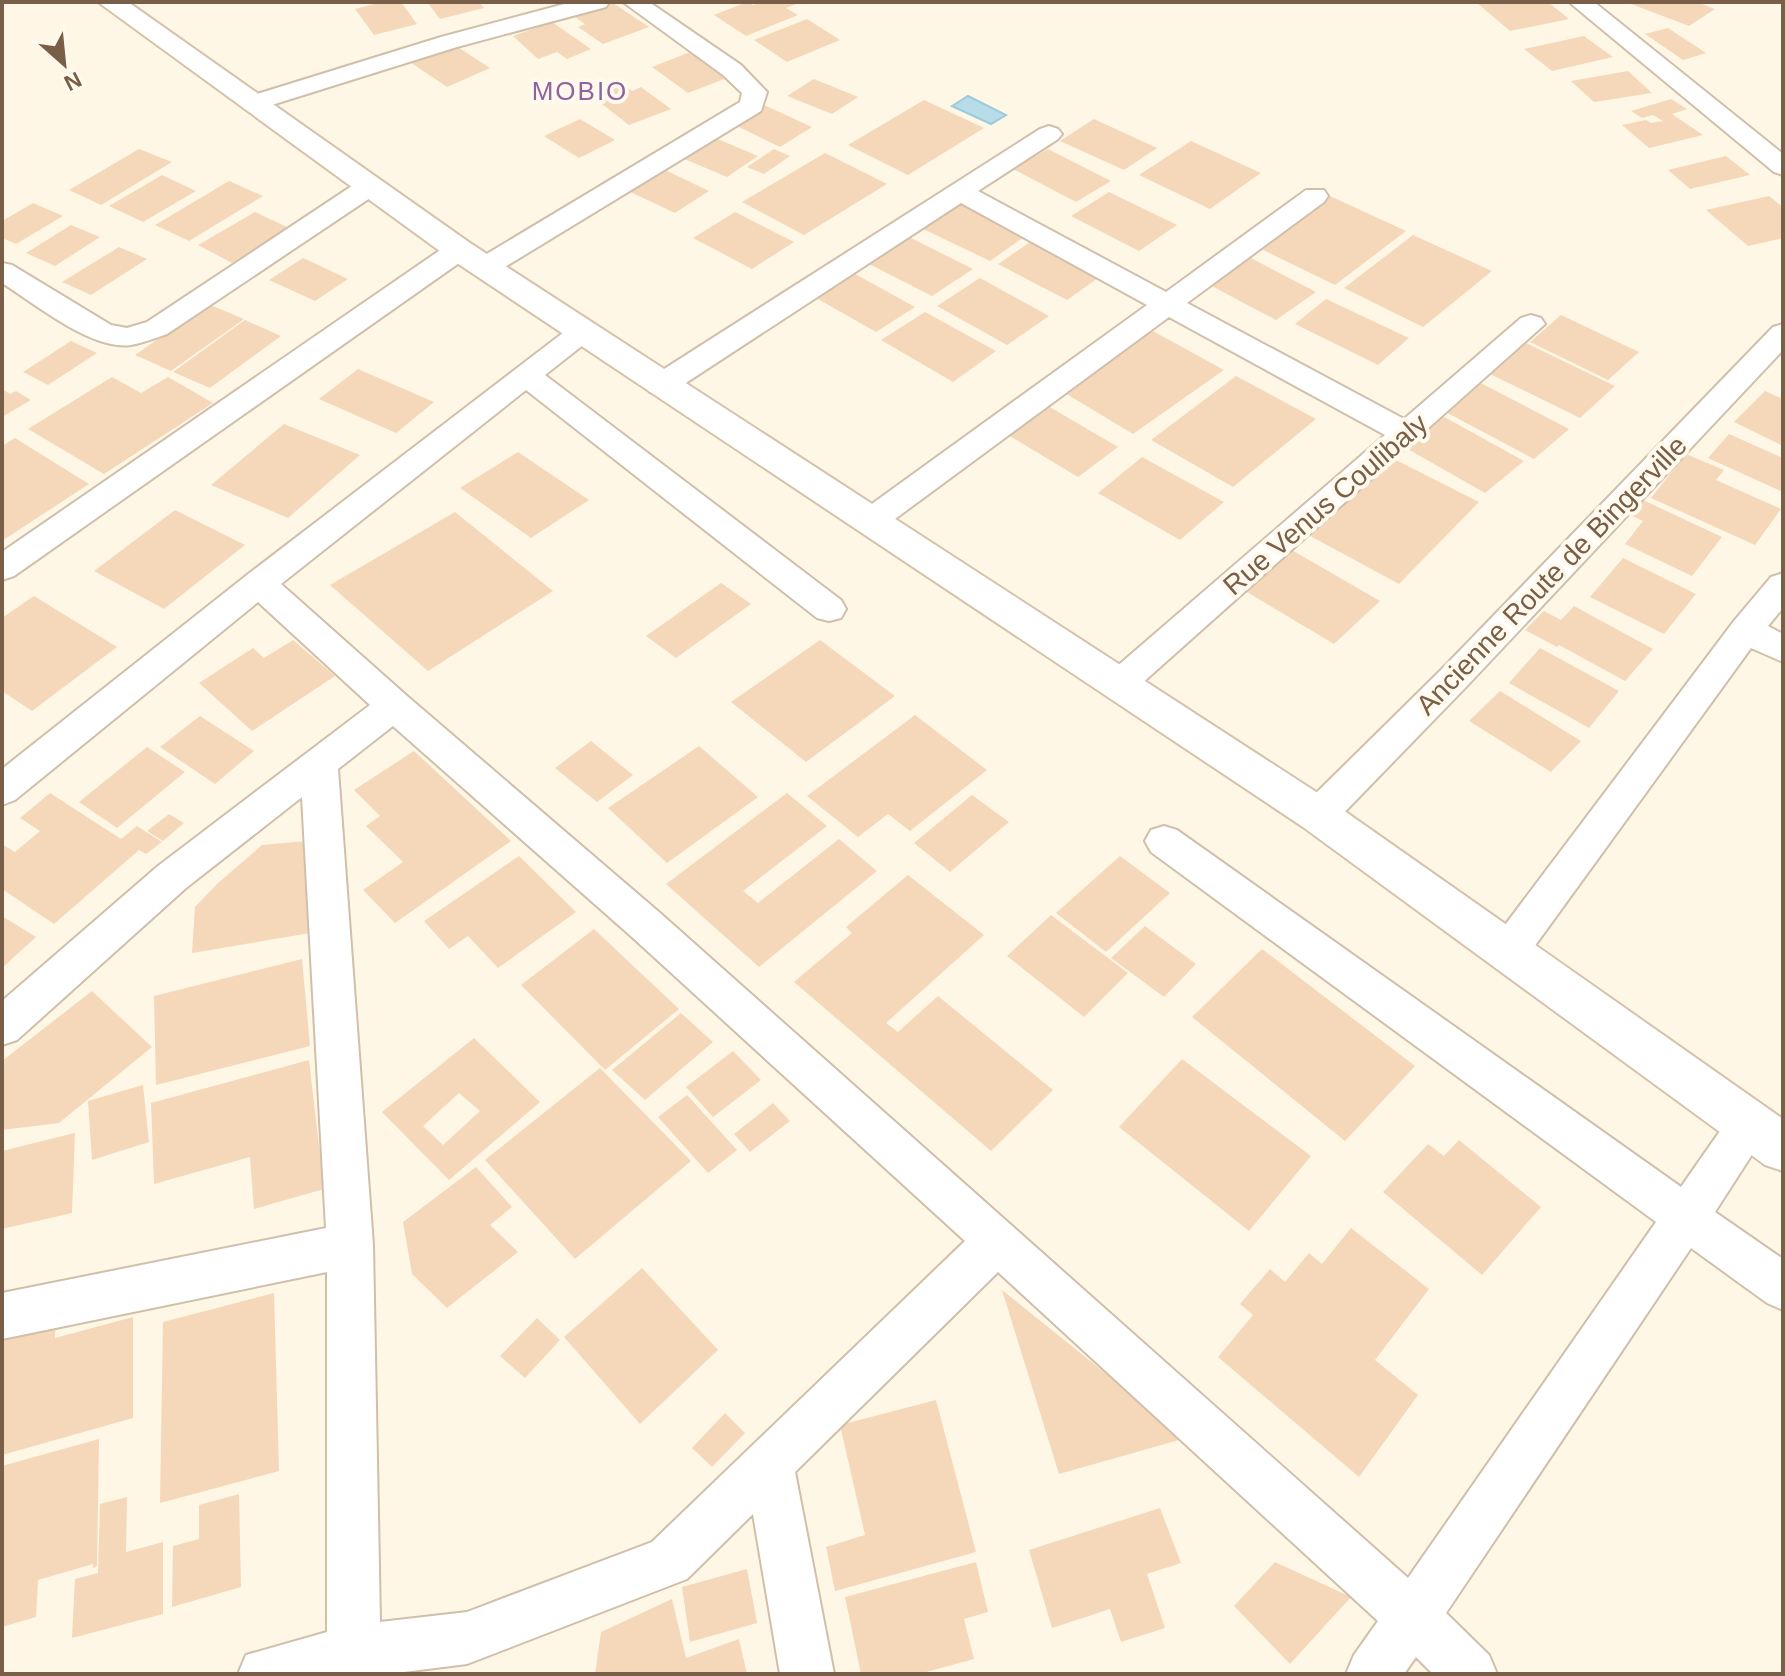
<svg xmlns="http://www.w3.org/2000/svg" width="1785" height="1676" viewBox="0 0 1785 1676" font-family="Helvetica,sans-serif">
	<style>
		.water { fill: #b7dde9; stroke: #9dcbdc; stroke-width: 2 }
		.building { fill: #f5d8ba; fill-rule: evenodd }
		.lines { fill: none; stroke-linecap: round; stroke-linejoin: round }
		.minor-casing { stroke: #d0bfaa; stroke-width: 4 }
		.secondary-casing { stroke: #d6c2aa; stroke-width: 4 }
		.minor { fill: #fff; fill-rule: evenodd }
		.secondary { fill: #fff; fill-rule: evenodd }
		.labels { text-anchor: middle; stroke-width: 8; stroke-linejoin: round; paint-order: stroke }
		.far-quarter-label { font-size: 26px; letter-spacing: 2px; fill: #8f639d; stroke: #fffaed }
		.street-label { font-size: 28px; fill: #795e48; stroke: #fffaed }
	</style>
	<rect width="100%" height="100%" fill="#fef7e5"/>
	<path class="water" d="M968 96 1006 115 991 124 952 106Z"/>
	<path class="building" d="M382 2H401L417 24 374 35 355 9Z
		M427 2H479L484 8 440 19Z
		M747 2 753 5 761 2H801L786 8 798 15 746 36 714 15Z
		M1548 2 1569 19 1510 31 1477 3Z
		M1634 2H1697L1715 9 1689 26 1631 4Z
		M613 3 649 27 603 44 578 27 585 24 575 17Z
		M807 19 840 40 787 62 754 40Z
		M552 22 591 49 567 59 557 52 538 59 513 36Z
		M1668 28 1706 53 1683 60 1645 34Z
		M1584 36 1613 57 1552 71 1524 49Z
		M453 44 490 68 447 87 410 62Z
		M690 52 727 78 688 93 652 67Z
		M1628 71 1652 93 1594 102 1571 81Z
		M814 79 858 97 832 114 787 96Z
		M620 82 632 91 641 87 671 109 629 125 589 94Z
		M1671 99 1687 109 1672 114 1703 135 1649 148 1622 125 1646 120 1651 123 1663 121 1653 115 1642 118 1631 111Z
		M924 100 984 128 908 175 848 145Z
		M764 105 812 127 780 147 733 124Z
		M580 119 615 140 579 158 544 136Z
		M1094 119 1157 148 1124 170 1060 141Z
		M713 137 758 156 727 177 682 158Z
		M1191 141 1261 173 1210 209 1139 175Z
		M139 149 172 162 101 205 69 190Z
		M774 149 790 156 764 174 747 167Z
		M1048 149 1111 181 1076 202 1013 169Z
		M825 153 887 184 804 235 742 202Z
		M1726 156 1750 175 1690 189 1668 170Z
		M661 168 709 191 675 213 626 190Z
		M162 175 196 191 143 222 109 206Z
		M229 181 263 196 189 241 155 225Z
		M1109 192 1177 225 1139 251 1071 216Z
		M1330 196 1406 231 1335 285 1259 248Z
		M1769 196 1783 207V238L1748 246 1706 210Z
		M956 202 1027 235 990 261 919 227Z
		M33 203 63 216 16 244 2 238V221Z
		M255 212 289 228 232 263 198 245Z
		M735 212 794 242 752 269 693 238Z
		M71 225 100 237 55 266 26 253Z
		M903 234 973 269 932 296 863 261Z
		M1413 235 1492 271 1423 327 1344 288Z
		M1036 238 1105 273 1067 300 998 264Z
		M119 247 147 259 91 295 62 282Z
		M1249 257 1316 292 1276 320 1208 284Z
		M303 258 348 279 315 301 269 280Z
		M848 270 915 307 876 332 809 294Z
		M980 278 1049 316 1007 345 937 306Z
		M1326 299 1409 338 1378 365 1295 324Z
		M208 304 244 319 171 371 135 355Z
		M925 312 996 351 953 382 881 340Z
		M1561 315 1639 352 1608 380 1530 342Z
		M245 320 281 336 210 388 173 372Z
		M1151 330 1224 370 1133 434 1060 390Z
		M71 341 97 353 48 385 23 372Z
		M1526 343 1615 386 1580 418 1490 374Z
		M358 369 434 402 396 433 319 399Z
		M1236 376 1316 419 1233 487 1151 440Z
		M112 377 141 393 168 377 213 403 104 474 28 429Z
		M1475 380 1569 429 1534 459 1440 409Z
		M2 389 10 394 16 391 31 400 2 417Z
		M1765 391 1783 399V446L1734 422Z
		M1043 403 1118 447 1078 477 1003 432Z
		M1439 414 1524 461 1485 493 1399 444Z
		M284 424 360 455 288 518 211 485Z
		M1729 434 1783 458V492L1708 458Z
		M15 438 89 484 2 541V446Z
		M518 452 589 500 531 538 460 488Z
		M1384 454 1479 502 1399 584 1301 531Z
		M1686 454 1724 470 1716 480 1781 509 1755 545 1651 498Z
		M1142 457 1224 502 1180 540 1098 493Z
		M1643 500 1722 537 1692 576 1625 544 1643 521 1630 515Z
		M175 510 245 545 164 609 94 571Z
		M455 512 553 591 428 671 330 585Z
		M1283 545 1380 601 1334 644 1237 586Z
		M1623 558 1696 594 1664 634 1590 597Z
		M721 583 751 604 676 658 646 636Z
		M34 596 117 647 32 711 2 691V618Z
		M1574 606 1653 649 1625 681 1559 645 1557 647 1525 630 1544 611 1561 620Z
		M293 640 335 676 252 731 199 683 253 648 264 658Z
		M820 640 895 696 806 762 731 702Z
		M1540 648 1619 691 1589 728 1509 683Z
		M1500 691 1581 741 1551 772 1469 721Z
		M915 715 987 770 910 831 888 814 858 837 807 796Z
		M200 716 254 751 215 784 160 747Z
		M591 741 633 775 597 802 555 768Z
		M699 746 758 797 667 863 608 808Z
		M147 747 185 772 117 828 79 802Z
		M414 751 511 841 395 923 363 890 403 862 366 826 380 816 354 790Z
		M50 793 121 839 137 826 162 842 146 854 139 850 54 924 2 889V844L15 852 40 831 20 818Z
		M787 793 827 826 743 891 758 903 839 839 877 871 759 967 666 884Z
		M972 795 1009 822 950 872 914 843Z
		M169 814 184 823 163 841 147 831Z
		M306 841 310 933 192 953 195 907 217 884 262 845Z
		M519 856 576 912 498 968 468 936 449 949 424 921Z
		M1120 856 1170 893 1106 952 1056 913Z
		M908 875 984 935 886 1023 898 1032 938 996 1053 1090 991 1151 794 982 852 933 846 927Z
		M1051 915 1128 973 1084 1017 1007 956Z
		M2 916 36 937 2 968Z
		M1145 926 1196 964 1164 997 1111 958Z
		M594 929 679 1009 605 1070 521 985Z
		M1262 949 1415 1066 1345 1141 1192 1017Z
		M302 959 310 1046 156 1085 154 996Z
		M92 991 152 1047 59 1123 2 1130V1061Z
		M681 1013 713 1042 645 1100 612 1070Z
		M474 1038 540 1102 449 1180 382 1112ZM459 1093 480 1111 443 1145 423 1126Z
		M733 1051 761 1080 713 1117 686 1087Z
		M1182 1059 1311 1156 1249 1231 1119 1127Z
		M309 1060 324 1189 254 1209 250 1157 154 1184 151 1103Z
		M600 1068 691 1161 575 1259 485 1160Z
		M143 1085 149 1142 92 1160 88 1101Z
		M687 1095 737 1150 708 1173 658 1117Z
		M773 1103 790 1121 750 1152 734 1134Z
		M75 1133 72 1213 2 1229V1151Z
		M1459 1140 1541 1207 1482 1275 1383 1192 1428 1144 1444 1156Z
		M476 1167 512 1207 490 1225 518 1252 447 1308 412 1274 403 1222Z
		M1351 1228 1429 1289 1375 1360 1418 1395 1359 1477 1218 1357 1253 1315 1240 1304 1270 1269 1285 1282 1309 1253 1322 1264Z
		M642 1268 718 1350 640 1424 564 1337Z
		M1002 1290 1186 1438 1059 1474Z
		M274 1293 279 1471 160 1503 163 1322Z
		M133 1317V1418L2 1455V1335L56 1321 55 1338Z
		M537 1318 560 1340 525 1378 500 1356Z
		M936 1400 976 1552 835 1591 826 1547 865 1535 840 1425Z
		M725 1413 745 1433 712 1467 692 1448Z
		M99 1439 97 1566 93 1568V1564L38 1580 36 1617 2 1627V1466Z
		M239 1494 241 1587 172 1607 173 1546 199 1539V1505Z
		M127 1497 126 1552 163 1542V1614L72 1638 75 1579 98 1573 100 1504Z
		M1160 1508 1181 1563 1147 1574 1165 1628 1121 1642 1110 1609 1052 1628 1029 1550Z
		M976 1562 988 1612 964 1619 974 1659 919 1674H861L845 1597Z
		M1275 1562 1351 1597 1290 1664 1234 1606Z
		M747 1569 757 1623 690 1642 682 1587Z
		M672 1599 686 1658 739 1639 747 1674H595L601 1632Z"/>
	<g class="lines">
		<defs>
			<path id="minor" d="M572 2H609L606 7 457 47 262 108H244L241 103 244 98 441 37Z
				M623 2H649L741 65 767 92 761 111 495 273 485 275 475 273 471 267 475 261 740 102 742 93 723 75Z
				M1569 2H1594L1783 154V175L1774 172Z
				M1049 126 1058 129 1062 134 1058 139 978 191 1166 292 1306 190H1324L1328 196 1324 202 1187 303 1404 419 1521 318 1531 315 1541 318 1545 324 1131 693 1119 697 1107 693 1101 684 1107 675 1385 435 1169 317 880 530 869 533 858 530 853 522 858 514 1147 305 961 203 672 392 661 394 650 392 646 385 650 378 1040 129Z
				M370 178 379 180 383 186 379 192 167 334C155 338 143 343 131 345 92 351 34 303 2 283V263L12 265 111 325 127 328 147 322 361 180Z
				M459 242 469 244 473 250 469 256 14 576 2 580V552L449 244Z
				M582 323 592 326 596 332 592 338 545 375 841 600 846 609 841 618 829 621 817 618 526 390 281 584 407 696 660 913 1408 1578 1656 1222 1151 852 1145 841 1151 830 1164 826 1177 830 1681 1187 1734 1111 1749 1105 1764 1111 1771 1125 1715 1212 1783 1259V1310L1767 1303 1691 1248 1446 1613 1489 1655 1497 1674H1433L1416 1657 1404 1674H1346L1354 1655 1378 1621 998 1272 795 1472 834 1674H780L753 1514 687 1579 467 1664 388 1674H238L246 1655 327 1632V1272L2 1339V1293L326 1228 302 797 186 888 17 1040 2 1045V1001L158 866 370 705 258 602 15 800 2 805V769L247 575 572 326ZM393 726 632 937 965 1241 652 1542 467 1612 380 1622 373 1245 338 769Z
				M1783 324V350L1465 688 1331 826 1318 830 1305 826 1299 815 1305 804 1441 670 1773 327Z
				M1783 573V608L1768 626 1783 634V662L1751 648 1521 965 1507 970 1493 965 1487 953 1493 941 1734 621 1771 577Z"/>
			<path id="secondary" d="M98 2H128L470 243 1333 803 1783 1119V1171L1765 1165 1303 827 448 257Z"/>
		</defs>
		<use href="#minor" class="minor-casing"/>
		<use href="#secondary" class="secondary-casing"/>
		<use href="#minor" class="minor"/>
		<use href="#secondary" class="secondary"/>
	</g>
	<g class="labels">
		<g class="far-quarter-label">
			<text x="580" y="100">MOBIO</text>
		</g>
		<g class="street-label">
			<text transform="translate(1325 504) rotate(-41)" y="10">Rue Venus Coulibaly</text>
			<text transform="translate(1551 575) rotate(-46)" y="10">Ancienne Route de Bingerville</text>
		</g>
	</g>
	<rect width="1785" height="1676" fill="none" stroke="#795e48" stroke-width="8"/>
	<g transform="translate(64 64) rotate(153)" stroke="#fffaed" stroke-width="6" paint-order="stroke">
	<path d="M0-6L14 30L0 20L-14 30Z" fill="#795e48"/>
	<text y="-12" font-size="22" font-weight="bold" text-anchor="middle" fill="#795e48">N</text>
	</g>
</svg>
